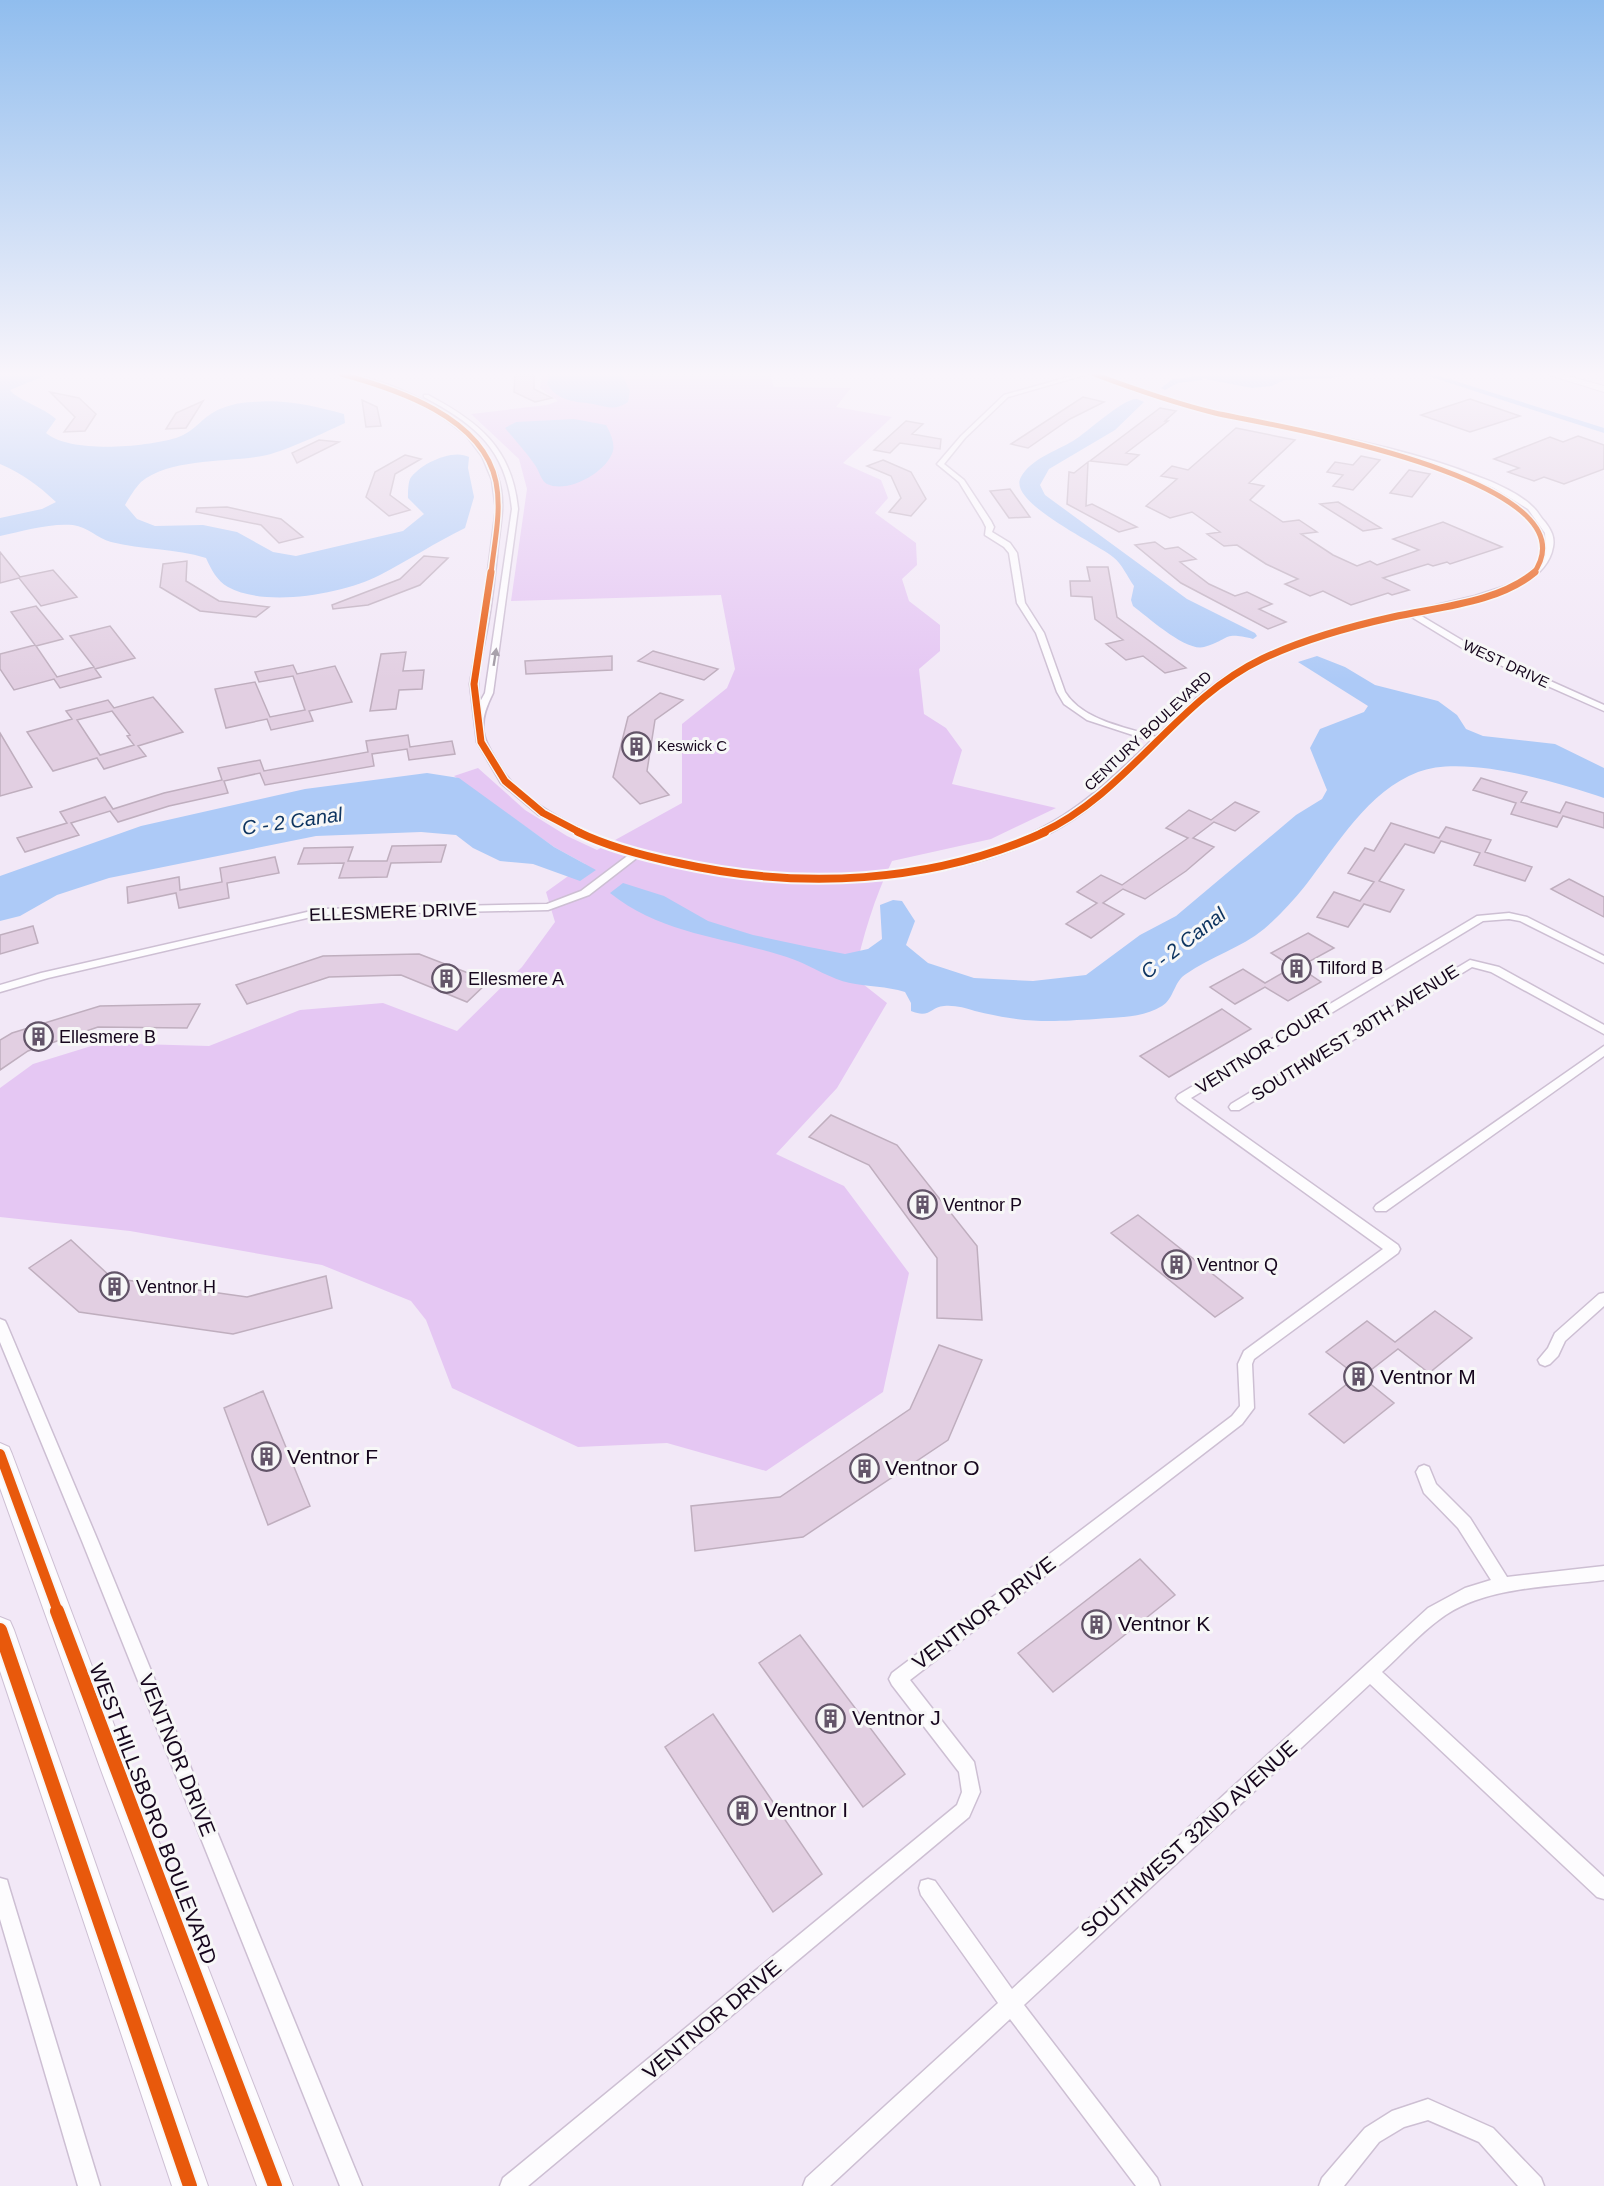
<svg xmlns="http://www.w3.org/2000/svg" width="1604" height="2186" viewBox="0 0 1604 2186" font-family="Arial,sans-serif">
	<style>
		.green { fill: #e5c7f3 }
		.water { fill: #adcaf7 }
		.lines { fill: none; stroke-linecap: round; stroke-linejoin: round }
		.canal { fill: #adcaf7; fill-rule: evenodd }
		.building { fill: #e2cfe2; stroke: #bfaebe; stroke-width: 1.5; fill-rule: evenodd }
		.minor-casing { stroke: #cdbfd3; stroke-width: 3 }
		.primary-casing { stroke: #cdbfd3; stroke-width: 2 }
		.minor { fill: #fdfcfe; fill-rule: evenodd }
		.primary { fill: #fdfcfe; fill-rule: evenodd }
		.cycleway-far4-casing { stroke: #f7f7f7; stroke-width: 8 }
		.cycleway-far3-casing { stroke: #f7f7f7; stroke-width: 10 }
		.cycleway-far2-casing { stroke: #f7f7f7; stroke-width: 12 }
		.cycleway-far1-casing { stroke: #f7f7f7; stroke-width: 14 }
		.cycleway-casing { stroke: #f7f7f7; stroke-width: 18 }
		.cycleway-far4 { stroke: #e8590c; stroke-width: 5 }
		.cycleway-far3 { stroke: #e8590c; stroke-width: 7 }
		.cycleway-far2 { stroke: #e8590c; stroke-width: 8 }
		.cycleway-far1 { stroke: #e8590c; stroke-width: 10 }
		.cycleway { stroke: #e8590c; stroke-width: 14 }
		.oneway { fill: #a19aa4 }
		.labels { text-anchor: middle; stroke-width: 6; stroke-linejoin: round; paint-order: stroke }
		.far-street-label { font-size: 15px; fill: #16061d; stroke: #f7f7f7 }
		.far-poi-label { font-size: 15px; fill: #16061d; stroke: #f7f7f7; text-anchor: start }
		.street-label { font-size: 18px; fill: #16061d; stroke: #f7f7f7 }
		.poi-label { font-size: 18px; fill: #16061d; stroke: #f7f7f7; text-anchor: start }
		.water-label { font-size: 20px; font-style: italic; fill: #0e3561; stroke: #f7f7f7 }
		.near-poi-label { font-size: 21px; fill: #16061d; stroke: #f7f7f7; text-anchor: start }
		.near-street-label { font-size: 21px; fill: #16061d; stroke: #f7f7f7 }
	</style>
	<rect width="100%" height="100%" fill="#f2e8f7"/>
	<path class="green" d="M542 374H770L774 387 851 388 836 407 892 417 843 463 881 480 888 498 875 513 916 543 917 565 902 579 909 601 940 625V651L919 669 924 714 946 728 962 750 952 784 1056 808 991 839 892 861C874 899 863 936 854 977L887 1003 837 1088 776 1154 844 1186 909 1273 883 1392 766 1471 667 1443 578 1447 452 1388 426 1320 411 1301 322 1265 130 1231 0 1217V1088L33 1064 101 1043 209 1046 300 1010 383 1003 457 1031 522 967 555 922 546 892 585 864 554 847 454 776 478 768 525 810 567 836 597 850 682 803V724L727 688 735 669 721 595 511 601 527 489 519 459 471 414 547 405 558 401 540 388Z"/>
	<path class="water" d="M0 374H49L10 390C17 400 43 407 56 419L46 433C71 454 146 447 176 438 194 432 200 420 214 412 224 406 241 402 253 402 284 399 315 406 344 414L345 423C326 432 287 450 267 455 230 463 171 457 141 482 135 488 129 498 125 505L137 519 155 526 203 525 237 532 273 552 296 556 403 531 424 514 408 498C408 492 408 484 410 479 419 464 453 448 469 457L468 468 474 497 465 528C436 542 409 560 380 575 343 594 266 608 228 587 217 581 211 569 206 558 175 548 142 550 111 542 97 538 88 527 73 525 49 523 23 531 0 536V518L42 509 56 502C38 485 23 474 0 464Z
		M549 374H622L630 391 628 402C615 411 607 407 593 404 574 401 559 402 547 384Z
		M1205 374H1353L1331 378 1284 380 1272 386 1252 388 1200 378Z
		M1137 399 1144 402 1115 430 1049 469 1040 485 1045 495 1187 599 1255 633 1257 636 1253 639C1222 631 1230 640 1204 647 1186 652 1148 617 1133 606L1131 600 1134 586C1127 576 1122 564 1113 557 1098 544 1006 502 1021 477 1031 459 1056 451 1073 441 1088 432 1123 398 1137 399Z
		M574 419 606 425C610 432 615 443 613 451 607 472 568 494 547 484 541 481 539 470 535 465 526 452 515 440 505 428L516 422Z
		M1317 656 1345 667 1375 685 1438 701 1457 715 1466 729 1483 736 1555 744 1604 768V798C1558 782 1464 754 1418 772 1368 791 1337 845 1305 886 1293 901 1279 916 1264 929 1241 948 1210 957 1186 974 1174 981 1174 999 1162 1006 1142 1018 1119 1017 1096 1019 1047 1022 1024 1023 975 1011 965 1008 955 1005 944 1006 930 1007 930 1019 911 1011V1003L905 992C886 986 869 987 850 983 831 979 813 967 795 960 732 937 665 937 610 893L623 883 664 896 708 921 753 935 809 947 845 954 868 949 882 939 880 905 893 900 902 901 915 921 906 945 928 963 974 978 1033 981 1086 975 1140 935 1176 916 1296 815 1322 799 1327 790 1310 748 1320 729 1364 712 1368 706 1298 662Z
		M427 773 459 778 554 847 596 870 580 881 533 864 500 861 473 848 456 835 421 832 316 836 109 878 57 895 20 916 0 921V876L141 826 305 789Z"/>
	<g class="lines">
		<path class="canal" d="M1422 374H1433L1604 428V433Z
			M1200 376 1203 380 1178 383 1165 390 1161 388 1173 379Z"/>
	</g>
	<path class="building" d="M515 374H534V389L552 398 535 402 514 392Z
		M50 392 79 398 96 414 85 431 64 432 75 417Z
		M1083 397 1104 402 1070 419 1028 448 1011 444Z
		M1470 399 1520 416 1470 432 1421 415Z
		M362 400 377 407 381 426 366 427Z
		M203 401 186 428 166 429 176 413Z
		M1160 408 1176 411 1165 421H1168L1126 453 1139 455 1127 465 1090 461Z
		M906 421 923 424 912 434 941 439 940 449 900 443 890 453 874 450Z
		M1236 428 1295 440 1249 483 1264 486 1250 500 1283 522 1299 520 1317 532 1301 534 1333 555 1357 566 1370 561 1377 565 1419 550 1393 539 1443 522 1502 547 1450 564 1447 562 1433 566 1428 564 1383 578 1409 590 1392 595 1388 593 1351 605 1323 591 1310 596 1285 584 1298 579 1266 564 1237 545 1224 546 1207 534 1220 532 1192 512 1170 518 1146 506 1177 479 1161 476 1172 466 1188 470Z
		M1578 436 1604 445V469L1564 484 1544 477 1534 481 1508 472 1519 468 1494 459 1550 437 1563 442Z
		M319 440 339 442 297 463 292 453Z
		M405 455 421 459 395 474 390 495 410 510 389 516 366 497 375 472Z
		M1361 456 1380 460 1353 490 1333 486 1343 475 1327 472 1335 462 1353 465Z
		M883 460 911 472 926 499 911 516 889 512 901 498 891 476 867 466Z
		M1088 462 1086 506 1092 504 1137 527 1119 532 1067 504 1069 472 1074 473Z
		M1409 470 1430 474 1412 497 1390 493Z
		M1010 489 1030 517 1009 518 990 491Z
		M1338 502 1381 528 1363 531 1320 504Z
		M227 507 281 519 303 537 279 543 261 525 196 512 197 508Z
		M1155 542 1165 549 1178 547 1196 559 1180 562 1209 584 1235 596 1247 592 1272 604 1259 609 1286 622 1268 629 1181 583 1135 545Z
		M0 552 20 577 53 570 77 597 41 606 19 578 0 583Z
		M424 556 448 558 420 585 368 605 333 609 332 605 400 579Z
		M187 561 186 581 219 601 269 607 256 617 200 611 160 587 163 564Z
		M1087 567H1108L1117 617 1186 668 1165 673 1143 656 1126 660 1106 644 1123 640 1095 619 1092 597 1071 596 1070 581H1090Z
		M36 606 63 639 36 646 57 677 94 667 70 636 110 626 135 658 95 669 101 677 60 688 54 679 14 690 0 669V654L35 645 11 612Z
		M653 651 718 669 704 680 638 661Z
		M406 652 403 671 424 670 422 689 399 690 396 709 370 711 381 654Z
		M612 656V670L526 674 525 661Z
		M293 665 297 674 335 666 352 702 309 711 313 721 271 730 267 719 226 728 215 689 255 682 270 717 305 710 293 676 259 682 255 672Z
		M660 693 683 700 655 720 647 771 669 795 640 804 613 777 628 717Z
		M153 697 183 732 138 746 146 756 104 769 97 758 53 771 27 732 72 719 66 711 108 700 114 708ZM112 711 130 735 127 736 134 745 100 755 77 720Z
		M0 733 32 787 0 796Z
		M408 735 410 747 452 741 455 754 409 760 407 749 372 754 374 766 265 785 260 773 224 781 228 793 169 806 118 822 110 811 71 823 79 835 25 852 17 838 67 823 60 812 105 797 113 809 164 793 222 780 218 768 260 760 264 771 368 752 366 741Z
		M1481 778 1527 792 1521 802 1560 813 1566 802 1604 813V828L1563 816 1557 827 1511 814 1516 803 1473 790Z
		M1235 802 1259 812 1235 831 1214 822 1193 838 1214 847 1186 871 1145 899 1123 889 1103 903 1124 914 1091 938 1066 924 1097 903 1077 892 1101 875 1122 885 1188 838 1166 828 1189 810 1211 820Z
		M1391 823 1439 838 1446 827 1491 840 1485 852 1532 867 1525 881 1474 865 1480 853 1441 841 1434 853 1405 844 1379 881 1404 890 1390 912 1364 904 1348 927 1317 917 1334 892 1360 901 1374 882 1348 873 1365 848 1374 851Z
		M446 845 441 862 391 863 387 877 339 878 344 863 298 864 304 848 353 847 348 861H387L392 846Z
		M275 857 279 873 227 883 229 898 179 908 176 893 128 903 127 887 179 877 180 890 222 882 220 868Z
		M1569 879 1604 897V917L1551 889Z
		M33 926 38 943 0 954V935Z
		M1308 933 1334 948 1299 967 1321 982 1288 1001 1265 987 1235 1004 1210 987 1243 969 1265 983 1293 967 1271 953Z
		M419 954 489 981 467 1002 401 975 329 977 247 1004 236 985 323 956Z
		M200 1004 187 1028 98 1027 28 1051 0 1070V1040L12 1033 100 1006Z
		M1222 1009 1251 1029 1169 1077 1140 1056Z
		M831 1115 897 1145 977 1246 982 1320 937 1318V1258L869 1165 809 1137Z
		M1138 1215 1243 1298 1215 1317 1111 1233Z
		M71 1240 112 1278 247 1297 326 1276 332 1308 233 1334 79 1312 29 1268Z
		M1435 1311 1472 1338 1429 1373 1398 1349 1362 1377 1394 1403 1344 1443 1309 1414 1357 1376 1326 1352 1367 1321 1395 1342Z
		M939 1345 982 1360 948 1440 803 1537 695 1551 691 1506 780 1497 910 1409Z
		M263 1391 310 1506 268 1525 224 1408Z
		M1140 1559 1175 1595 1053 1692 1018 1653Z
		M800 1635 905 1774 863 1807 759 1663Z
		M713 1714 822 1874 773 1912 665 1747Z"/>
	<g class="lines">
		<defs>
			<path id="minor" d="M338 374C366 373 409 392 433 406 471 428 505 463 502 511 501 526 498 541 497 556 494 581 492 605 487 629 483 652 474 679 480 702L485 693 512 509C506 449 475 424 424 397V395H428C479 422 512 448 518 509L493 693C476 727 482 737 501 768 516 793 545 810 571 824 680 879 839 890 957 860 1045 837 1088 804 1151 741L1087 720 1064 704 1057 692 1036 633 1017 603 1009 553 1004 547 985 535 986 527 983 521 959 482 937 464 961 436 1004 395 1079 374H1088L1008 397 965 438 944 464 964 480 991 521 994 527 992 532 1010 543 1017 553 1025 603 1044 633 1065 692C1083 721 1126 727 1156 737L1200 695 1222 679 1244 665 1281 647 1331 630 1475 596 1512 584 1526 576 1541 561 1546 548 1545 533 1528 509 1494 488 1449 469 1345 441 1198 410 1137 392 1091 374H1099C1137 388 1176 402 1215 411 1304 432 1395 443 1479 477 1496 483 1522 495 1534 508 1538 512 1541 518 1545 522 1551 530 1555 537 1553 547 1545 595 1456 606 1418 614L1470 645 1604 705V711L1464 649 1410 616C1338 631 1264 650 1206 699 1161 737 1124 785 1075 818 971 888 801 893 683 867 668 864 653 862 638 857L589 895 548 910 320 915 48 978 0 992V985L41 973 320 909 547 904 581 891 630 854 588 840 539 815 501 783 477 742 470 684 482 616 496 509 492 480 482 456 466 435 444 418 419 403 392 391Z
				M1509 913 1527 917 1604 956V963L1520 921 1509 919 1483 921 1191 1098 1398 1245 1400 1249 1398 1253 1254 1359 1252 1364 1254 1408 1242 1424 910 1680 974 1762 980 1792 969 1817 528 2186H500L503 2178 957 1805 962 1792 959 1772 892 1685 889 1679 892 1673 1232 1416 1240 1406 1238 1364 1244 1351 1383 1249 1178 1101 1176 1098 1178 1095 1477 916Z
				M1470 960 1499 967 1604 1025V1034L1491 972 1472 967 1239 1110H1231L1229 1107 1231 1104Z
				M1604 1046V1056L1386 1211H1376L1374 1208 1376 1205Z
				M1604 1293V1306L1565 1341 1558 1356 1550 1364 1545 1366 1540 1364 1538 1360 1548 1348 1555 1333 1599 1294Z
				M0 1319 5 1321 7 1325 98 1541 362 2186H340L82 1541 0 1342Z
				M1424 1465 1429 1467 1436 1484 1470 1518 1507 1577 1604 1566V1580C1551 1587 1484 1586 1440 1619 1419 1634 1401 1655 1382 1672L1604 1877V1899L1597 1897 1370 1684 1024 2005 1157 2178 1160 2186H1136L1010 2019 830 2186H803L806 2178 998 2003 921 1895 919 1888 921 1881 928 1879 935 1881 1012 1989 1428 1608 1465 1588 1491 1580 1458 1528 1424 1493 1416 1472 1419 1467Z
				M0 1878 7 1880 9 1887 100 2186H78L0 1919Z
				M1428 2099 1493 2128 1541 2178 1544 2186H1518L1479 2142 1428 2120 1404 2127 1379 2142 1344 2186H1319L1322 2178 1365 2128 1392 2111Z"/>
			<path id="primary" d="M1546 374H1561L1604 386V392Z
				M0 1443 9 1447 12 1454 131 1770 293 2186H257L101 1770 0 1488Z
				M0 1617 10 1621 14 1630 208 2186H172L0 1671Z"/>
		</defs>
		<use href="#minor" class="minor-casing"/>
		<use href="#primary" class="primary-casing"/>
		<use href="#minor" class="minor"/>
		<use href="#primary" class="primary"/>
		<defs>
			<path id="cycleway-far4" d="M341 374C396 389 483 417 496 482 502 512 494 543 491 574
				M1094 374C1134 389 1174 403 1215 413 1259 423 1604 478 1533 574"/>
			<path id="cycleway-far3" d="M491 572 474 684 481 742 505 781 543 813 581 833
				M1041 833C1128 793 1176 700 1262 659 1304 639 1348 627 1393 617 1438 607 1498 603 1535 572"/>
			<path id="cycleway-far2" d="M578 832C609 847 644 856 678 863 800 890 930 884 1045 832"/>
			<path id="cycleway-far1" d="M0 1454 58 1612"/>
			<path id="cycleway" d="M57 1611 275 2186
				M0 1630 190 2186"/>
		</defs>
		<use href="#cycleway-far4" class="cycleway-far4-casing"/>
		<use href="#cycleway-far3" class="cycleway-far3-casing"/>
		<use href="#cycleway-far2" class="cycleway-far2-casing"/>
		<use href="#cycleway-far1" class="cycleway-far1-casing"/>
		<use href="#cycleway" class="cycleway-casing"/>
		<use href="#cycleway-far4" class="cycleway-far4"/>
		<use href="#cycleway-far3" class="cycleway-far3"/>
		<use href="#cycleway-far2" class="cycleway-far2"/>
		<use href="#cycleway-far1" class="cycleway-far1"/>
		<use href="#cycleway" class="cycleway"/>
	</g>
	<defs><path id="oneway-solid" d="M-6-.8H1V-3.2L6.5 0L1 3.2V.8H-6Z" transform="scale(1.5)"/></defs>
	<use class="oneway" href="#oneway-solid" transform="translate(495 657) rotate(-81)"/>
	<linearGradient id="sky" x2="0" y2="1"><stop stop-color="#90bdee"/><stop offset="0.55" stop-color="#f9f5fb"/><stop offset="1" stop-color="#f9f5fb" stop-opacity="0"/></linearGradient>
	<rect width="1604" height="680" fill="url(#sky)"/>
	<defs>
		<symbol id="building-ring" viewBox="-11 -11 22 22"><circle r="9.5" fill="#f7f7f7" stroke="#635569" stroke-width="1.5"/><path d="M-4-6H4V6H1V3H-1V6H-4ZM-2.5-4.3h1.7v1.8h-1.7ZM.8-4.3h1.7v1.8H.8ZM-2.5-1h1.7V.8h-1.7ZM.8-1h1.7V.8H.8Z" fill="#635569"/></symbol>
	</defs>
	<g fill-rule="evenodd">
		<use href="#building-ring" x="620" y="730" width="33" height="33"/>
		<use href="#building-ring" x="1280" y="952" width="33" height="33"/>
		<use href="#building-ring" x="430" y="962" width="33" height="33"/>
		<use href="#building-ring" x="22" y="1020" width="33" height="33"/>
		<use href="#building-ring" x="906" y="1188" width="33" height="33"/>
		<use href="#building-ring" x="1160" y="1248" width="33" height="33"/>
		<use href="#building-ring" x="98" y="1270" width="33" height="33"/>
		<use href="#building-ring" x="1342" y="1360" width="33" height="33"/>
		<use href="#building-ring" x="250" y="1440" width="33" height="33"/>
		<use href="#building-ring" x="848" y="1452" width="33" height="33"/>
		<use href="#building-ring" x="1080" y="1608" width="33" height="33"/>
		<use href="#building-ring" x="814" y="1702" width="33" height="33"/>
		<use href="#building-ring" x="726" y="1794" width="33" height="33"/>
	</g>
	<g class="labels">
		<g class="far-street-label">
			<text transform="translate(1506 664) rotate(25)" y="5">WEST DRIVE</text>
			<text transform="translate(1148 731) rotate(-43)" y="5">CENTURY BOULEVARD</text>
		</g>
		<g class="far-poi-label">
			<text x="657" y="751">Keswick C</text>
		</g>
		<g class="street-label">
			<text transform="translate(393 912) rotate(-2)" y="6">ELLESMERE DRIVE</text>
			<text transform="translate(1355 1033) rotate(-32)" y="6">SOUTHWEST 30TH AVENUE</text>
			<text transform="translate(1264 1048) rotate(-32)" y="6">VENTNOR COURT</text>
		</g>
		<g class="poi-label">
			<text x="1317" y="974">Tilford B</text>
			<text x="468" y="985">Ellesmere A</text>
			<text x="59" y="1043">Ellesmere B</text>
			<text x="943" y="1211">Ventnor P</text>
			<text x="1197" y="1271">Ventnor Q</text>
			<text x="136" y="1293">Ventnor H</text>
		</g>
		<g class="water-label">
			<text transform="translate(292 821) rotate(-8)" y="7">C - 2 Canal</text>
			<text transform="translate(1183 943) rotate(-38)" y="7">C - 2 Canal</text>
		</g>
		<g class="near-poi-label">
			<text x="1380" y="1384">Ventnor M</text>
			<text x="287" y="1464">Ventnor F</text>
			<text x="885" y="1475">Ventnor O</text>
			<text x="1118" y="1631">Ventnor K</text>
			<text x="852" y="1725">Ventnor J</text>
			<text x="764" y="1817">Ventnor I</text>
		</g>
		<g class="near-street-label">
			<text transform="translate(984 1613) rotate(-37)" y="7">VENTNOR DRIVE</text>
			<text transform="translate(177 1755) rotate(68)" y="7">VENTNOR DRIVE</text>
			<text transform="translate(153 1814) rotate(69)" y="7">WEST HILLSBORO BOULEVARD</text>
			<text transform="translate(1189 1839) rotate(-42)" y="7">SOUTHWEST 32ND AVENUE</text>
			<text transform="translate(712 2020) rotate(-40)" y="7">VENTNOR DRIVE</text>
		</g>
	</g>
</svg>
